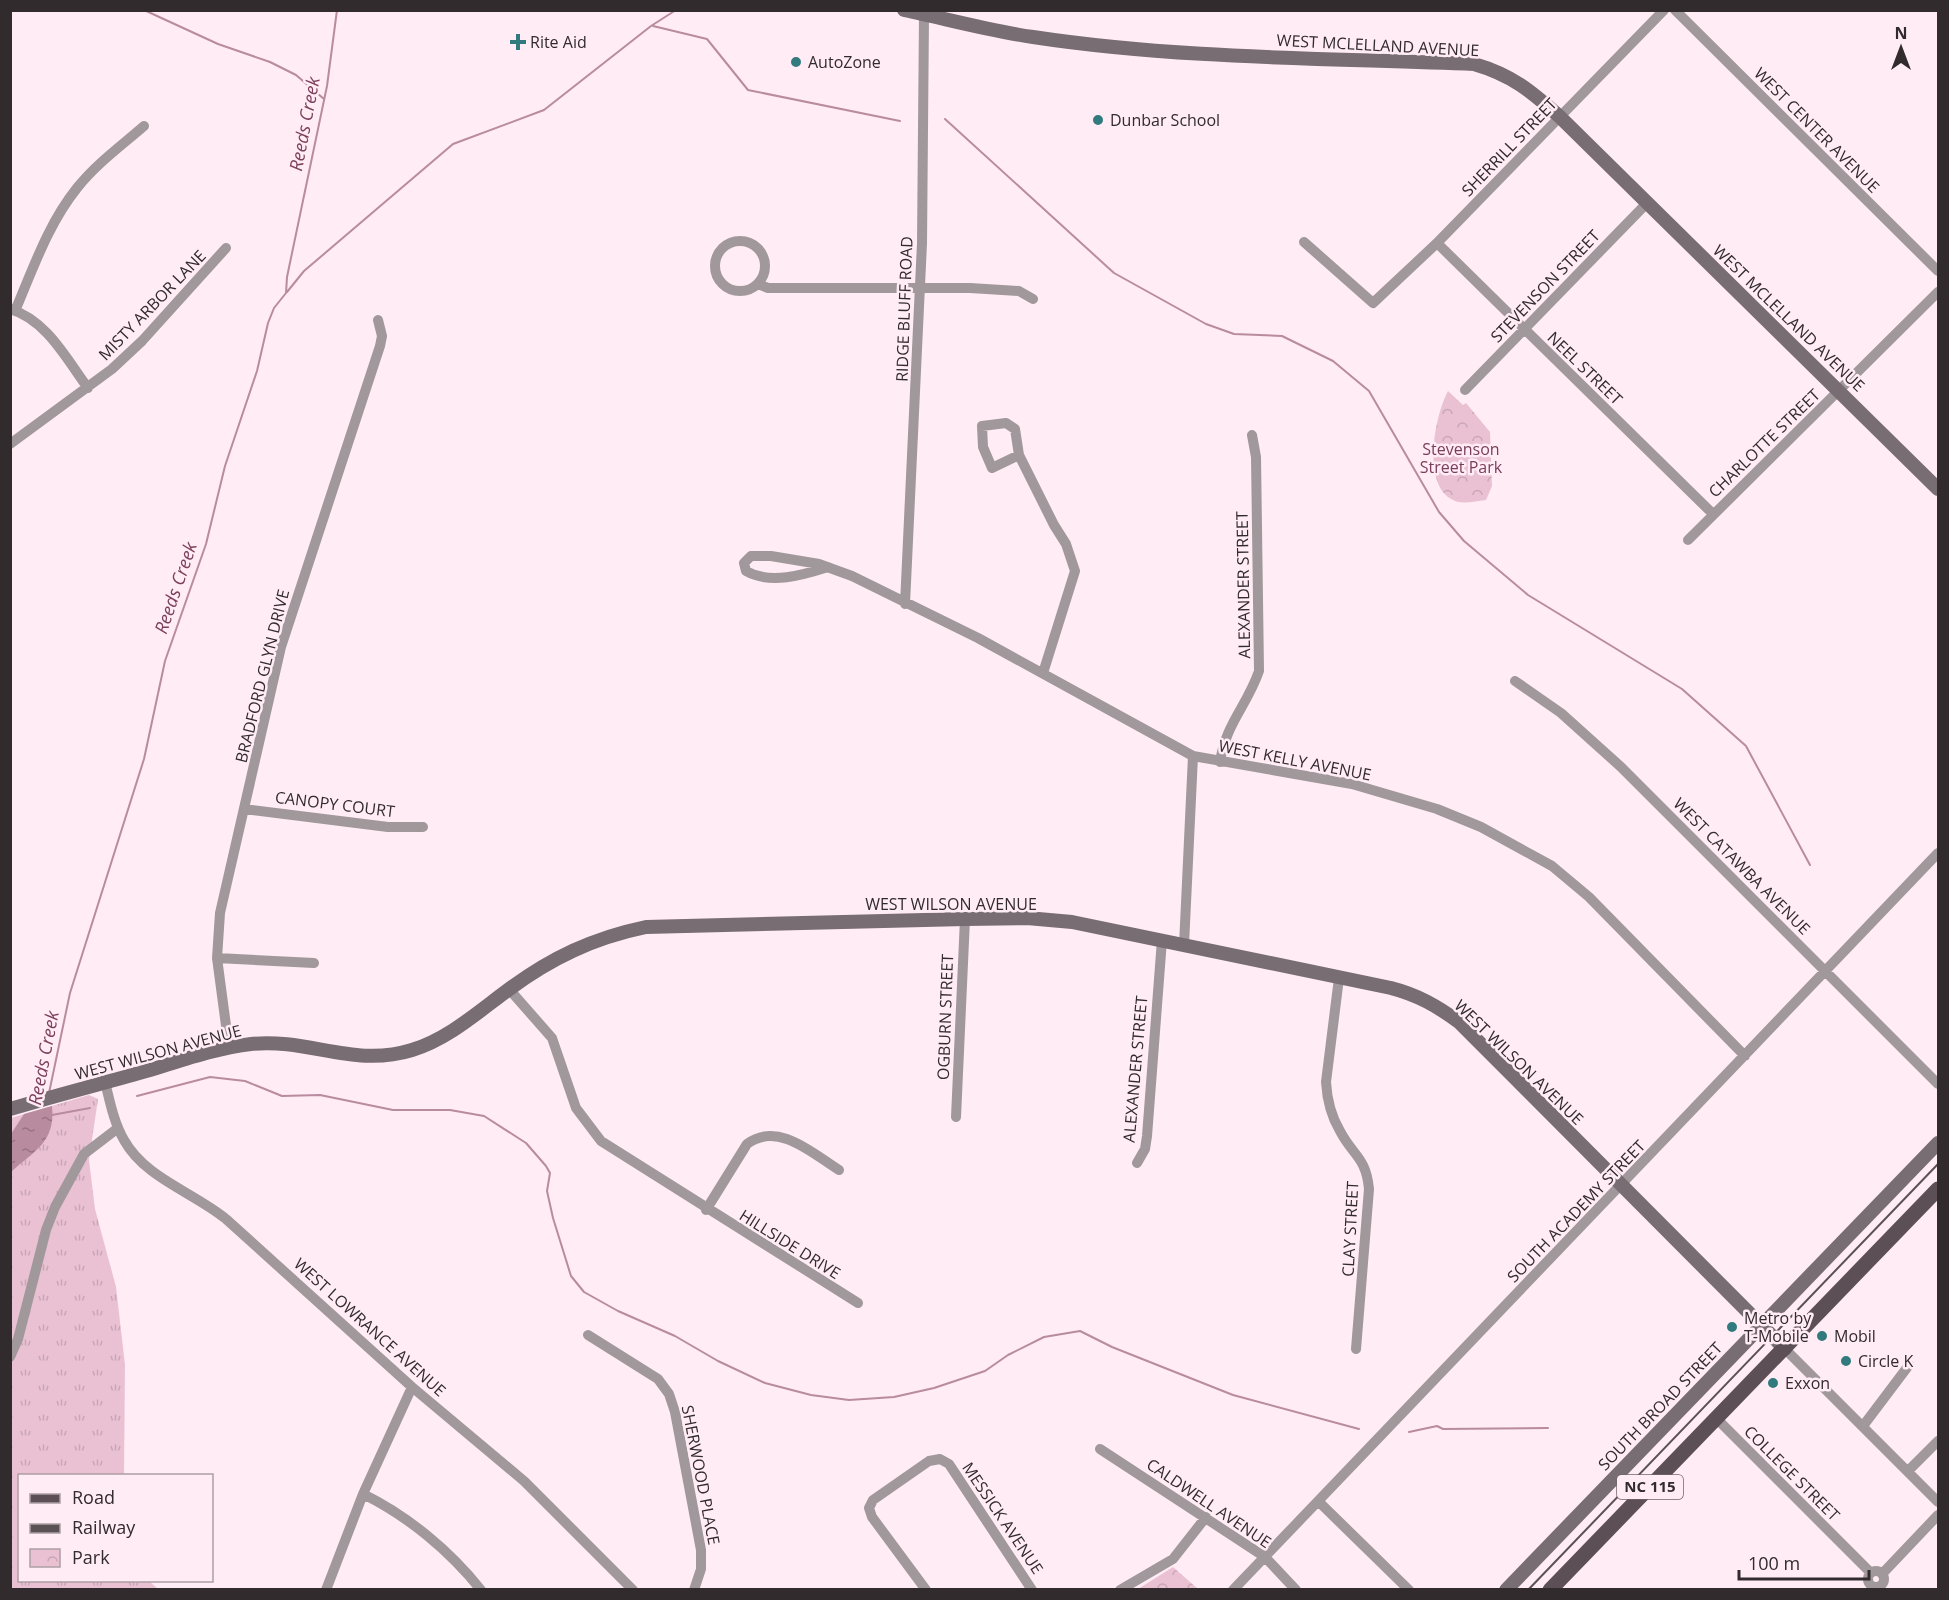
<svg xmlns="http://www.w3.org/2000/svg" width="1949" height="1600" viewBox="0 0 1949 1600" font-family="'Open Sans',sans-serif">
	<style>
		.grass { fill: url(#grass-tufts) }
		.park { fill: url(#park-crowns) }
		.water { fill: url(#water-ripples) }
		.lines { fill: none; stroke-linecap: round; stroke-linejoin: round }
		.stream { stroke: #b98b9f; stroke-width: 2 }
		.street { stroke: #a0989b; stroke-width: 10 }
		.secondary { stroke: #786d72; stroke-width: 14 }
		.primary { stroke: #5c4f55; stroke-width: 15 }
		.rail { stroke: #5a5155; stroke-width: 2 }
		.poi-dot { fill: #317a7e; stroke: #ffecf4; stroke-width: 2 }
		.labels { text-anchor: middle; stroke-width: 5; stroke-linejoin: round; paint-order: stroke }
		.shield { fill: #ffecf4; stroke: #706569; stroke-width: 1.5 }
		.shield-label { font-size: 15px; font-weight: bold; fill: #322b2e }
		.poi-label { font-size: 16px; fill: #322b2e; stroke: #ffecf4; text-anchor: start }
		.street-label { font-size: 16px; fill: #322b2e; stroke: #ffecf4 }
		.park-label { font-size: 16px; fill: #7a3e5c; stroke: #ffecf4 }
		.water-label { font-size: 18px; font-style: italic; fill: #7c405d; stroke: #ffecf4 }
	</style>
	<defs>
		<pattern id="grass-tufts" width="24" height="20" patternUnits="userSpaceOnUse" patternTransform="scale(1.5)"><rect width="24" height="20" fill="#eac1d3"/><path d="M3 7l-1-3M5 7V3M7 7l1-3M15 17l-1-3M17 17v-4M19 17l1-3" fill="none" stroke="#c9a6b5"/></pattern>
		<pattern id="park-crowns" width="20" height="18" patternUnits="userSpaceOnUse" patternTransform="scale(1.5)"><rect width="20" height="18" fill="#eac1d3"/><path d="M2 6a3 3 0 1 1 6 0M12 15a3 3 0 1 1 6 0" fill="none" stroke="#c9a6b5"/></pattern>
		<pattern id="water-ripples" width="26" height="14" patternUnits="userSpaceOnUse" patternTransform="scale(1.5)"><rect width="26" height="14" fill="#b98b9f"/><path d="M2 4q2-2 4 0t4 0M15 11q2-2 4 0t4 0" fill="none" stroke="#977282"/></pattern>
	</defs>
	<rect width="100%" height="100%" fill="#ffecf4"/>
	<path class="grass" d="M89 1095 98 1099 89 1160 95 1209 116 1287 125 1365 124 1475 20 1476V1580L149 1581 158 1589H11V1118Z"/>
	<path class="park" d="M1448 391 1463 405 1466 403 1490 432 1492 486 1486 500C1476 501 1462 505 1453 500 1421 485 1435 415 1448 391Z
		M1173 1567 1198 1589H1138Z"/>
	<path class="water" d="M52 1106C56 1142 34 1151 11 1172V1134L24 1114Z"/>
	<g class="lines">
		<path class="stream" d="M144 10 218 44 270 62 296 75 324 99
			M653 26 707 39 748 90 900 121
			M945 119 1114 273 1206 324 1234 334 1282 336 1333 361 1369 391 1439 512 1464 541 1528 595 1682 689 1746 746 1810 865
			M287 292 304 271 453 144 544 110 651 26 676 10
			M49 1093 70 993 144 759 165 661 206 544 225 466 257 371 268 323 274 308 286 293 287 277 327 86 337 10
			M137 1096 210 1077 245 1081 282 1096 320 1095 393 1110H450L484 1116 526 1143 546 1166 550 1173 547 1191 553 1218 571 1276 584 1292 618 1311 675 1336 718 1361 765 1383 811 1395 849 1400 894 1397 934 1388 985 1371 1008 1355 1044 1337 1080 1331 1112 1347 1233 1395 1359 1429
			M52 1115 90 1108
			M1409 1432 1437 1426 1443 1429 1548 1428"/>
		<path class="street" d="M1675 10 1938 271
			M715 266a25 25 0 1 1 50 0a25 25 0 1 1-50 0Z
			M1304 242 1373 303 1437 243 1664 10
			M1437 243 1713 514
			M758 284 768 288H970L1019 291 1033 299
			M10 309C47 320 67 360 88 388
			M15 311C33 269 48 224 77 188 96 164 121 146 144 126
			M1465 390 1647 203
			M1006 423 1015 429 1019 455 992 468 983 447 982 426Z
			M10 444 112 369 142 341 226 248
			M1019 455 1054 525 1066 544 1075 571 1043 673
			M1688 540 1938 292
			M828 567C803 575 770 585 746 571L744 563 751 556H771L819 564 852 576 978 638 1193 756 1352 784 1437 809 1481 827 1552 866 1589 897 1745 1056
			M905 604 922 243 924 15
			M1515 681 1561 713 1621 767 1938 1084
			M1220 762C1226 723 1247 706 1259 671L1256 457 1252 435
			M244 809 388 827H423
			M1184 945 1193 756
			M217 958 314 963
			M1339 978 1326 1082C1327 1099 1331 1116 1340 1131 1353 1156 1366 1157 1369 1189L1356 1349
			M509 989 552 1038 576 1108 601 1141 858 1303
			M229 1048 217 958 220 913 281 647 380 346 382 336 378 320
			M105 1082C110 1102 114 1123 124 1140 145 1178 193 1192 226 1219L412 1387 524 1481 633 1590
			M956 1117 965 919
			M1137 1163 1145 1149 1147 1136 1162 940
			M706 1210 747 1144C778 1121 812 1153 839 1170
			M588 1335 658 1379 669 1394 675 1412 701 1550V1569L694 1590
			M1785 1349 1938 1502
			M10 1357 18 1339 46 1230 55 1207 84 1154 118 1128
			M1717 1419 1871 1573
			M1863 1426 1909 1365
			M1100 1449 1265 1557 1296 1590
			M1908 1471 1938 1441
			M363 1494 412 1387
			M1318 1501 1409 1590
			M1868 1579a8 8 0 1 1 16 0a8 8 0 1 1-16 0Z
			M1882 1574 1938 1515
			M326 1590 363 1494C408 1516 450 1551 481 1590
			M926 1590 872 1517 869 1508 873 1500 929 1461 940 1459 949 1464 1032 1590
			M1120 1590 1173 1559 1206 1517
			M1233 1590 1938 853"/>
		<path class="secondary" d="M904 10C947 19 990 31 1033 37 1178 59 1327 58 1474 64 1512 75 1531 91 1560 117L1938 489
			M10 1109C57 1095 104 1083 150 1070 183 1060 217 1048 251 1044 309 1038 354 1068 412 1050 448 1039 478 1012 508 990 551 958 593 938 646 927L965 919 1027 918 1072 922 1391 988C1418 995 1437 1006 1459 1022L1785 1349
			M1506 1590 1938 1143"/>
		<path class="primary" d="M1550 1590 1938 1189"/>
		<path class="rail" d="M1528 1590 1938 1164"/>
	</g>
	<g class="poi-dot">
		<path d="M515 33h6v6h6v6h-6v6h-6v-6h-6v-6h6z"/>
		<circle cx="796" cy="62" r="6"/>
		<circle cx="1098" cy="120" r="6"/>
		<circle cx="1732" cy="1327" r="6"/>
		<circle cx="1822" cy="1336" r="6"/>
		<circle cx="1846" cy="1361" r="6"/>
		<circle cx="1773" cy="1383" r="6"/>
	</g>
	<g class="labels">
		<rect class="shield" x="1617" y="1475" width="66" height="24" rx="4.5"/>
		<g class="shield-label">
			<text x="1650" y="1492">NC 115</text>
		</g>
		<g class="poi-label">
			<text x="530" y="48">Rite Aid</text>
			<text x="808" y="68">AutoZone</text>
			<text x="1110" y="126">Dunbar School</text>
			<text x="1744" y="1324">Metro by<tspan x="1744" dy="18">T-Mobile</tspan></text>
			<text x="1834" y="1342">Mobil</text>
			<text x="1858" y="1367">Circle K</text>
			<text x="1785" y="1389">Exxon</text>
		</g>
		<g class="street-label">
			<text transform="translate(1378 45) rotate(3)" y="6">WEST MCLELLAND AVENUE</text>
			<text transform="translate(1817 130) rotate(45)" y="6">WEST CENTER AVENUE</text>
			<text transform="translate(1509 147) rotate(-46)" y="6">SHERRILL STREET</text>
			<text transform="translate(1545 286) rotate(-46)" y="6">STEVENSON STREET</text>
			<text transform="translate(152 305) rotate(-46)" y="6">MISTY ARBOR LANE</text>
			<text transform="translate(904 309) rotate(-88)" y="6">RIDGE BLUFF ROAD</text>
			<text transform="translate(1789 318) rotate(44)" y="6">WEST MCLELLAND AVENUE</text>
			<text transform="translate(1585 368) rotate(44)" y="6">NEEL STREET</text>
			<text transform="translate(1764 443) rotate(-44)" y="6">CHARLOTTE STREET</text>
			<text transform="translate(1243 585) rotate(-91)" y="6">ALEXANDER STREET</text>
			<text transform="translate(262 676) rotate(-76)" y="6">BRADFORD GLYN DRIVE</text>
			<text transform="translate(1295 760) rotate(11)" y="6">WEST KELLY AVENUE</text>
			<text transform="translate(335 804) rotate(7)" y="6">CANOPY COURT</text>
			<text transform="translate(1742 866) rotate(45)" y="6">WEST CATAWBA AVENUE</text>
			<text x="951" y="910">WEST WILSON AVENUE</text>
			<text transform="translate(945 1017) rotate(-88)" y="6">OGBURN STREET</text>
			<text transform="translate(158 1052) rotate(-15)" y="6">WEST WILSON AVENUE</text>
			<text transform="translate(1519 1062) rotate(44)" y="6">WEST WILSON AVENUE</text>
			<text transform="translate(1135 1069) rotate(-85)" y="6">ALEXANDER STREET</text>
			<text transform="translate(1576 1211) rotate(-46)" y="6">SOUTH ACADEMY STREET</text>
			<text transform="translate(1350 1229) rotate(-87)" y="6">CLAY STREET</text>
			<text transform="translate(790 1244) rotate(32)" y="6">HILLSIDE DRIVE</text>
			<text transform="translate(370 1327) rotate(42)" y="6">WEST LOWRANCE AVENUE</text>
			<text transform="translate(1660 1406) rotate(-46)" y="6">SOUTH BROAD STREET</text>
			<text transform="translate(1792 1473) rotate(45)" y="6">COLLEGE STREET</text>
			<text transform="translate(701 1475) rotate(79)" y="6">SHERWOOD PLACE</text>
			<text transform="translate(1209 1503) rotate(34)" y="6">CALDWELL AVENUE</text>
			<text transform="translate(1003 1518) rotate(56)" y="6">MESSICK AVENUE</text>
		</g>
		<g class="park-label">
			<text x="1461" y="455">Stevenson<tspan x="1461" dy="18">Street Park</tspan></text>
		</g>
		<g class="water-label">
			<text transform="translate(305 124) rotate(-79)" y="6">Reeds Creek</text>
			<text transform="translate(176 588) rotate(-71)" y="6">Reeds Creek</text>
			<text transform="translate(44 1058) rotate(-79)" y="6">Reeds Creek</text>
		</g>
	</g>
	<rect width="1949" height="1600" fill="none" stroke="#322b2e" stroke-width="24"/>
	<rect x="18" y="1474" width="195" height="108" fill="#ffecf4" stroke="#ad9fa5" stroke-width="1.5"/>
	<rect x="30" y="1494" width="30" height="9" fill="#5c4f55" stroke="#ad9fa5" stroke-width="1.5"/>
	<text x="72" y="1504" font-size="18" fill="#322b2e">Road</text>
	<rect x="30" y="1524" width="30" height="9" fill="#5a5155" stroke="#ad9fa5" stroke-width="1.5"/>
	<text x="72" y="1534" font-size="18" fill="#322b2e">Railway</text>
	<rect x="30" y="1549" width="30" height="18" fill="url(#park-crowns)" stroke="#ad9fa5" stroke-width="1.5"/>
	<text x="72" y="1564" font-size="18" fill="#322b2e">Park</text>
	<g transform="translate(1901 48)" stroke="#ffecf4" stroke-width="4.5" paint-order="stroke">
	<path d="M0-4.5L10 22L0 15L-10 22Z" fill="#322b2e"/>
	<text y="-9" font-size="16" font-weight="bold" text-anchor="middle" fill="#322b2e">N</text>
	</g>
	<path d="M1739 1570v9h130v-9" fill="none" stroke="#322b2e" stroke-width="3"/>
	<text x="1748" y="1570" font-size="18" fill="#322b2e" stroke="#ffecf4" stroke-width="4.5" paint-order="stroke">100 m</text>
</svg>
